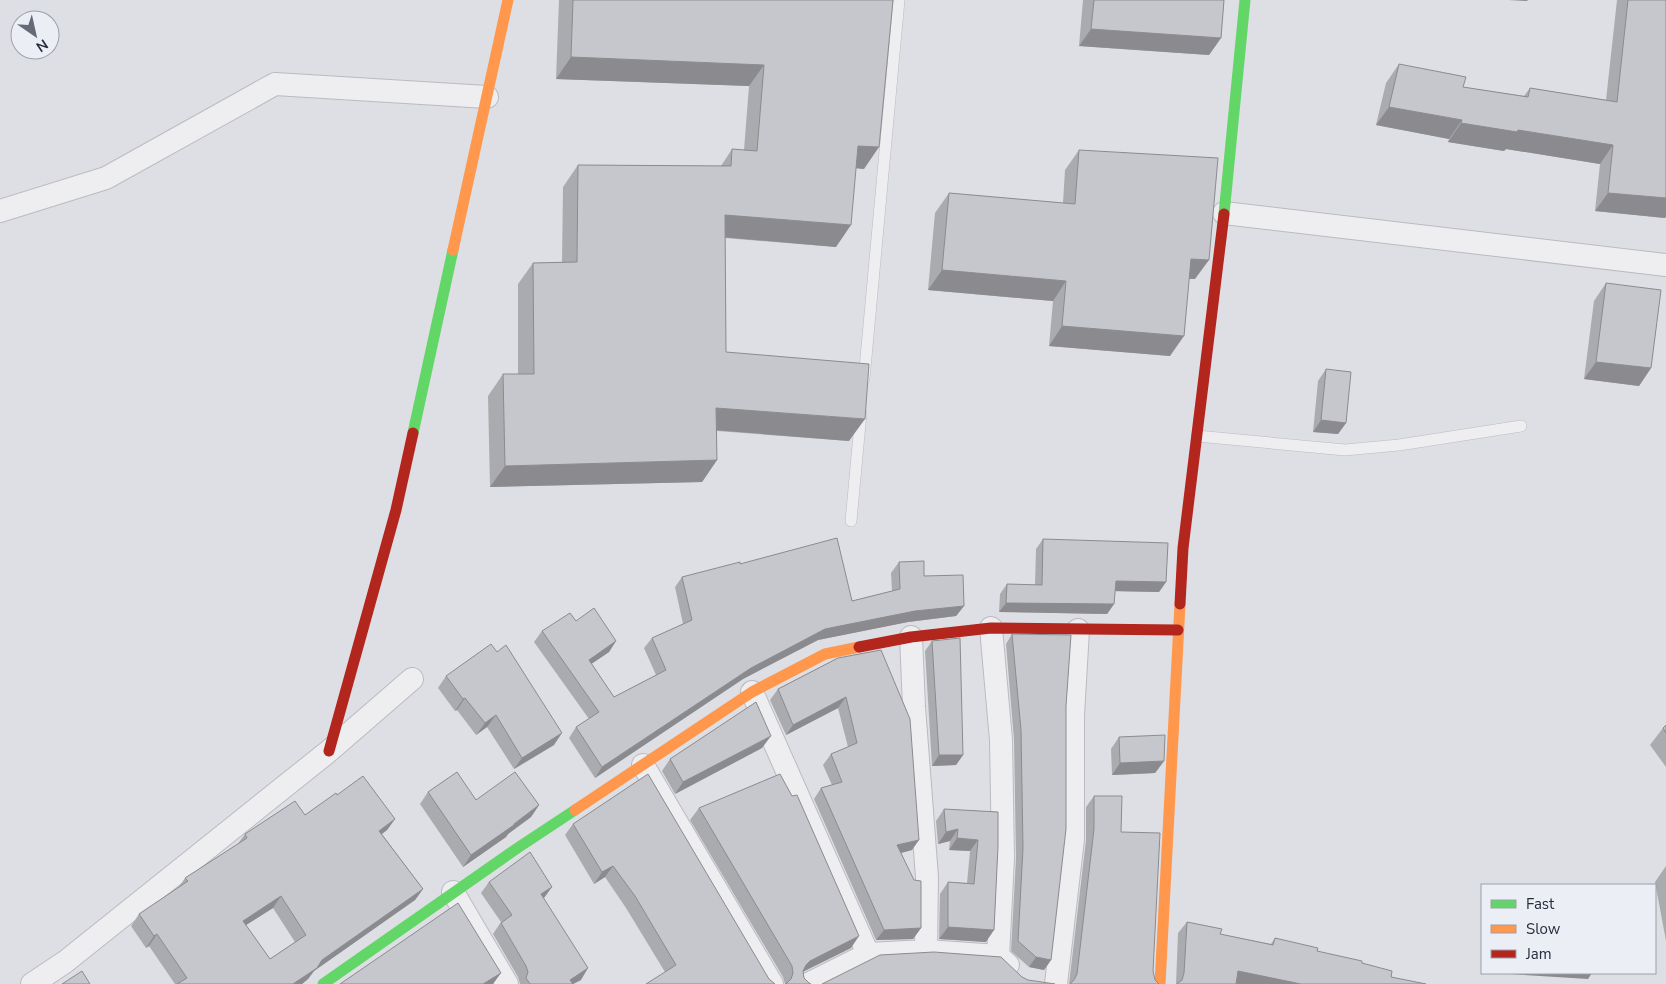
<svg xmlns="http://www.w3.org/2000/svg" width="1666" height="984" viewBox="0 0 1666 984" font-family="'Nunito Sans',sans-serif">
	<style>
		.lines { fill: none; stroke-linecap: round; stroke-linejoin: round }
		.lane-casing { stroke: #babbc0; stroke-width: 12 }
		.street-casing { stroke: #babbc0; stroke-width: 24 }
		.lane { stroke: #eeeef0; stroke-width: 11 }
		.street { stroke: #eeeef0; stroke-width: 22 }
		.fast { stroke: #63d668; stroke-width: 11 }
		.slow { stroke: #ff974d; stroke-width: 11 }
		.jam { stroke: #b3261e; stroke-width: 11 }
		.wall { fill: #aaabaf; fill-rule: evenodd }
		.shaded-wall { fill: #8b8b8f }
		.building { fill: #c6c7cc; stroke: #8b8b8f; fill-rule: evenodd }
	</style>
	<rect width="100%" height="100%" fill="#dedfe4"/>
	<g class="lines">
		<defs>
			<path id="lane" d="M864 379 899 0
				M1197 436 1345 450 1399 445 1521 426
				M851 521 861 413"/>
			<path id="street" d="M0 211 106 178 275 84 487 97
				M1224 213 1666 265
				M991 628 1001 740 1003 858 998 956
				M911 637 914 707 927 877 926 951
				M752 692 868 954
				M643 765 772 984
				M453 892 507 984
				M32 984 65 962 329 751 412 679
				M808 984 868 954 926 951 998 956 1008 965
				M1056 984 1073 839V715L1078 630"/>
		</defs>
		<use href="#lane" class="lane-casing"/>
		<use href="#street" class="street-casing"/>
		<use href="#lane" class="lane"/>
		<use href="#street" class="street"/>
		<path class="fast" d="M1224 214 1245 0
			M413 433 453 250
			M323 984 516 849 575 810"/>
		<path class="slow" d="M453 250 508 0
			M575 810 752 692 825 654 859 647
			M1160 984 1180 604"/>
		<path class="jam" d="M1180 604 1183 548 1224 214
			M859 647 911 637 991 628 1178 630
			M329 751 396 510 413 433"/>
	</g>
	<path class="wall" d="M559 0H893L864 169 856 168 836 247 725 238 726 352 849 441 717 431V460L702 482 490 487 488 396 503 374H518V284L533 263 562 262 563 187 578 165 721 166 732 149 744 150 749 86 556 79Z
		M1083 0H1224L1221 38 1209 55 1079 46Z
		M1617 0H1666L1665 218 1595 211 1600 164 1506 149 1504 151 1448 142 1449 139 1376 125 1386 83 1399 64 1463 87 1524 96 1530 88 1606 100Z
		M1079 150 1195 279H1189L1170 356 1049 346 1053 301 928 290 935 213 949 193 1063 203 1065 170Z
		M1606 283 1651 368 1639 386 1584 379 1594 301Z
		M1326 369 1346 423 1338 434 1313 432 1318 381Z
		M1043 539 1166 582 1159 592 1115 591 1114 604 1107 614 999 612 1000 594 1007 584 1035 585 1036 549Z
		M899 562 924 576 964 606 956 616 908 622 818 640 743 679 595 778 569 738 576 727 589 719 534 642 542 631 576 621 616 641 609 652 591 664 614 697 656 675 644 648 652 638 683 624 675 587 682 577 740 564 852 601 892 591 891 573Z
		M1012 634 1051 960 1044 970 1029 967 1011 951 1016 858 1014 740 1006 644Z
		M932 641 963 755 956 765 932 766 925 651Z
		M838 658 912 850 901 853 921 928 913 939 876 940 814 799 821 788 832 785 823 765 831 754 848 747 838 708 786 735 770 700 778 689Z
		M446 676 554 745 514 769 487 727 476 735 457 710 455 711 438 688Z
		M1666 725V767L1650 745 1663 728Z
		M1119 737 1164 761 1155 773 1112 775 1111 749Z
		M762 748 675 794 662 771 670 759Z
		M428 792 476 800 539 805 531 817 508 834 506 837 463 867 420 804Z
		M337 795 395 819 387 830 382 834 423 889 415 900 314 971 308 979 302 984H175L149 946 146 948 131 926 139 914 179 887 185 878 237 845 245 834 305 815ZM273 908 295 942 270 959 246 925Z
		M1094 796 1121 832 1155 980 1069 984 1086 840V807Z
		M699 808 851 948 803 972 804 978 809 983 785 984 783 977 690 820Z
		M944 809 998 812 986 942 939 939 940 894 948 882 967 883 970 851 949 850 950 841 938 844 936 821Z
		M573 824 769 979 665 972 626 908 605 877 594 884 565 835Z
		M1666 866V941L1655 882Z
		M489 882 544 898H543L581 980 573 984H520L518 977 493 934 501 922 481 893Z
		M1187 922 1220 934 1271 944 1275 938 1317 951 1362 963 1391 977 1426 984H1176L1178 933Z"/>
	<path class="shaded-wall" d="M1508 0H1528L1527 1Z
		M1091 29 1221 38 1209 55 1079 46Z
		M571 57 764 65 749 86 556 79Z
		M1389 107 1462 120 1449 139 1376 125Z
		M1461 123 1518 130 1613 145 1600 164 1506 149 1504 151 1448 142Z
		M858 146 879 147 864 169 843 167Z
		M1608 193 1666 198V217L1665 218 1595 211Z
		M725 215 851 225 836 247 709 236Z
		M1191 259 1209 260 1195 279 1177 278Z
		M942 270 1066 281 1053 301 928 290Z
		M1062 326 1184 336 1170 356 1049 346Z
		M1596 362 1651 368 1639 386 1584 379Z
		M716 408 865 419 849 441 701 429Z
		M1321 420 1346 423 1338 434 1313 432Z
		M717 460 702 482 490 487 505 466Z
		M1116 581 1166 582 1159 592 1109 591Z
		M1006 603 1114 604 1107 614 999 612Z
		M964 606 956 616 908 622 818 640 743 679 595 778 602 767 751 668 825 629 915 611Z
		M616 641 609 652 581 671 589 660Z
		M846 697 838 708 786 735 793 725Z
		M465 698 457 710 455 711 463 699Z
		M496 715 487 727 476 735 485 723Z
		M562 733 554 745 514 769 522 758Z
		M771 736 762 748 675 794 683 782Z
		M939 755H963L956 765 932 766Z
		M1164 761 1155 773 1112 775 1120 763Z
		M539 805 531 817 508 834 506 837 463 867 471 855Z
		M395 819 387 830 371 842 379 831Z
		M958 829 950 841 938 844 946 832Z
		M957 838 978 840 970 851 949 850Z
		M919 840 912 850 889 856 897 845Z
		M613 866 605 877 594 884 602 872Z
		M552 887 544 898 533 905 541 894Z
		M423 889 415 900 314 971 308 979 302 984H293L322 960Z
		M281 896 273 908 235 932 243 921Z
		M948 927 994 930 986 942 939 939Z
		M921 928 913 939 876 940 884 930Z
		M157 934 149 946 146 948 154 936Z
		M859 936 851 948 802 972 806 965 810 961Z
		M1036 957 1051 960 1044 970 1029 967Z
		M588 968 581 980 573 984H567L570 980Z
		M1238 971 1301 984H1238L1230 982Z
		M501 973 493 984H483Z
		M1494 973H1592L1588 979Z"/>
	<path class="building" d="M573 0H893L879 147 858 146 851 225 725 215 726 352 869 364 865 419 716 408 717 460 505 466 503 374H534L533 263 577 262 578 165 731 166 732 149 757 151 764 65 571 57Z
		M1094 0H1224L1221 38 1091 29Z
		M1628 0H1666V198L1608 193 1613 145 1518 130 1517 132 1461 123 1462 120 1389 107 1399 64 1466 77 1463 87 1528 97 1530 88 1617 102Z
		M1079 150 1218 158 1209 260 1191 259 1184 336 1062 326 1066 281 942 270 949 193 1075 204Z
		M1606 283 1661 290 1651 368 1596 362Z
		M1326 369 1351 372 1346 423 1321 420Z
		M837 538 852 601 900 589 899 562 924 561V576L963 575 964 606 915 611 825 629 751 668 602 767 576 727 599 712 542 631 570 613 576 621 594 608 616 641 589 660 614 697 666 670 652 638 692 620 682 577 740 562V564Z
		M1043 539 1168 543 1166 582 1116 581 1114 604 1006 603 1007 584 1042 585Z
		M1012 634 1071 635 1066 706V829L1051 960 1036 957 1018 941 1023 848 1021 730Z
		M960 638 963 755H939L932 641Z
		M491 644 497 652 506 645 562 733 522 758 496 715 485 723 465 698 463 699 446 676Z
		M881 650 910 719 919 840 897 845 914 880 921 881V928L884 930 821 788 842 782 831 754 857 743 846 697 793 725 778 689 838 658Z
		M756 702 771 736 683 782 670 759Z
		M1666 725V733L1663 728Z
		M1165 735 1164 761 1120 763 1119 737Z
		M457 772 476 800 515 772 539 805 514 824V825L471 855 428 792Z
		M648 774 769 979 775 984H646L676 965 635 896 613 866 602 872 573 824Z
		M780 774 792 796 797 795 859 936 810 961 806 965 803 971 804 978 809 983 811 984H785L787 983 791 979 793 973 792 966 699 808Z
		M363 776 395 819 379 831 423 889 322 960 317 968 293 984H177L187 978 157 934 154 936 139 914 188 881 185 878 247 838 245 834 295 801 305 815 336 793 337 795ZM281 896 306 935 270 959 243 921Z
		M1094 796H1122L1121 832 1160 833 1153 971 1155 980 1159 984H1070L1074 980 1077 974 1094 829Z
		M944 809 998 812V846L994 930 948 927V882L974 884 978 840 957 838 958 829 946 832Z
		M530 852 552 887 541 894 588 968 570 980 573 984H530L526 978 528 972 526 966 501 923 512 915 489 882Z
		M458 903 501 973 483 984H340Z
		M1187 922 1222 929 1220 934 1273 945 1275 938 1318 948 1317 951 1362 961V963L1392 971 1391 977 1426 984H1301L1238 971 1236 984H1177L1182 980 1184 973Z
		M934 952 1001 957 1022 977 1028 980 1055 984H822L880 955Z
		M82 971 90 984H62Z"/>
	<rect x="1481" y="884" width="175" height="90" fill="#ebeef4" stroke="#9ca0aa"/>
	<rect x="1491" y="900" width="25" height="8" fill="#63d668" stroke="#9ca0aa"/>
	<text x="1526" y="909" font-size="15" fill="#262b3c">Fast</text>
	<rect x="1491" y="925" width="25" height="8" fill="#ff974d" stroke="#9ca0aa"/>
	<text x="1526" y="934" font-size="15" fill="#262b3c">Slow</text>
	<rect x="1491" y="950" width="25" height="8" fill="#b3261e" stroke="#9ca0aa"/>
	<text x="1526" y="959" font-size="15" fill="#262b3c">Jam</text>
	<g transform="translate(35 35) rotate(146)"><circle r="24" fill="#ebeef4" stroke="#9ca0aa"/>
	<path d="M0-4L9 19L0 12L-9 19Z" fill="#666a77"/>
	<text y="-8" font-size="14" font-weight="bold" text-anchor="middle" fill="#262b3c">N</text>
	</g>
</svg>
